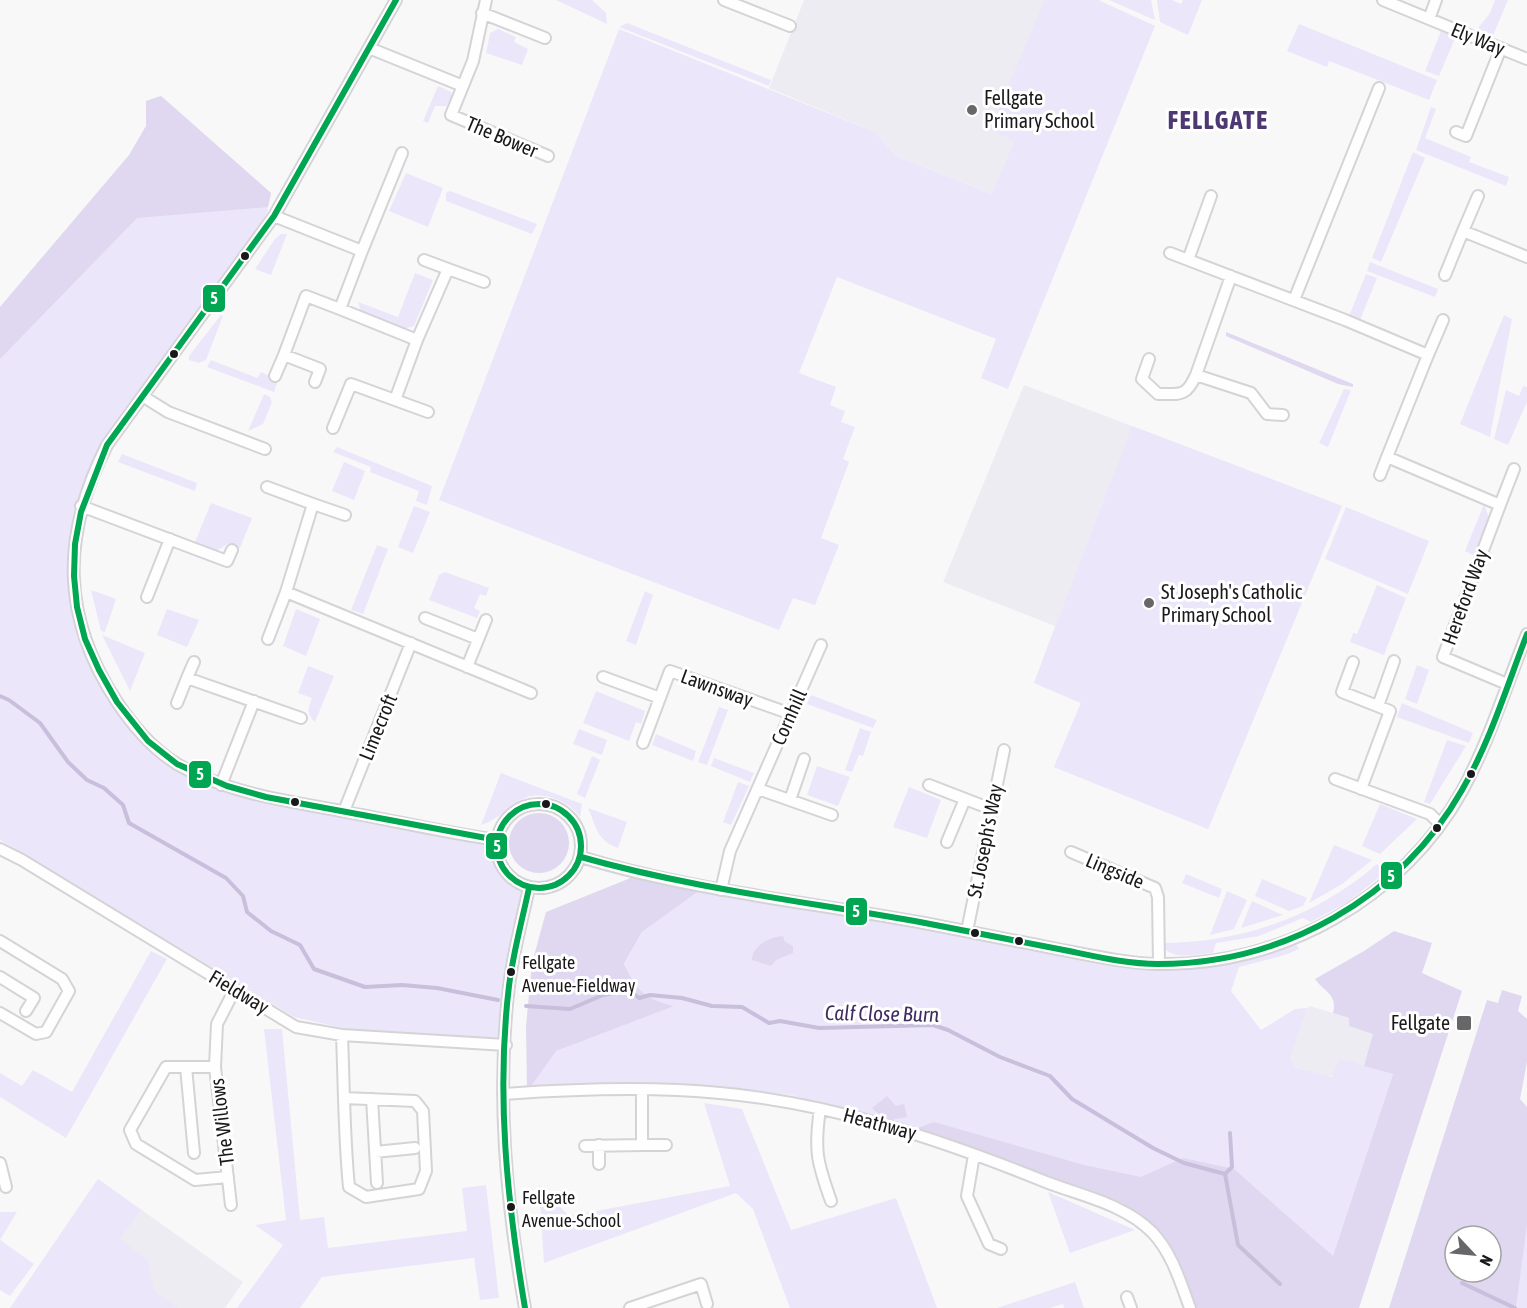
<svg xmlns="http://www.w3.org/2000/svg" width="1527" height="1308" viewBox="0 0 1527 1308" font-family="'Asap Condensed',sans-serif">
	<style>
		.built { fill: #eeecf3 }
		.green { fill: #ece6fa }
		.forest { fill: #dfd8f0; fill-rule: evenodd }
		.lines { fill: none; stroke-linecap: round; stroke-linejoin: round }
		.stream { stroke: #c8bfdc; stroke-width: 4 }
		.minor-casing { stroke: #d4d4d6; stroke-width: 14 }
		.minor { stroke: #fefefe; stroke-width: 10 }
		.bus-1-casing { stroke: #fff; stroke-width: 10 }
		.bus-1 { stroke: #00a651; stroke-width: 6 }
		.poi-dot { fill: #676668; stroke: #fff; stroke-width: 2 }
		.bus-dot { fill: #19181a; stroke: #fff; stroke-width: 2 }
		.labels { text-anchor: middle; stroke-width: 6; stroke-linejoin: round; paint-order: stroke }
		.bus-label { font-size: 18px; fill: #19181a; stroke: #fff; text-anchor: start }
		.street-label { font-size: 20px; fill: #19181a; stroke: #fff }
		.poi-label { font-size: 20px; fill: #19181a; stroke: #fff; text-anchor: start }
		.water-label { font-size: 21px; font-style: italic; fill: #3f2c60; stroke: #fff }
		.district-label { font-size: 26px; font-weight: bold; letter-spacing: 1.5px; fill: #4e3874; stroke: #fff }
		.line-badge { stroke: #fff; stroke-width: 2 }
		.badge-label { font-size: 16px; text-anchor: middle; font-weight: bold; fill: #fff }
	</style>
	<rect width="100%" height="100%" fill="#f8f8f9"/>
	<path class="built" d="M804 0H1098L1155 26 1014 141 991 194 896 156 875 132 769 88Z
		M1024 385 1342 506 1208 829 1054 767 1081 703 1034 683 1055 626 943 582Z
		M1310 1006 1349 1018V1026L1374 1033 1364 1066 1339 1058 1334 1075 1327 1077 1292 1066 1291 1058 1307 1008Z
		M98 1179 243 1282 225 1308H10Z"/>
	<path class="green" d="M556 0H592L606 13 607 24Z
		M1044 0H1098L1155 26 1008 389 981 378 996 339 837 277 799 373 836 387 830 405 845 411 841 422 855 427 843 459 849 462 821 538 839 545 815 605 793 598 779 630 439 500 619 29 875 132 896 156 991 194 1014 141 990 130Z
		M1109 0H1151L1155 20Z
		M1157 0H1172L1181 4 1183 0H1202L1188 35 1160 22Z
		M1495 0H1508L1492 38 1475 32 1490 13Z
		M627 23 771 80 769 86 619 27Z
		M1299 24 1437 80 1429 100 1329 61 1327 67 1287 51Z
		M498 29 516 37 514 42 528 49 522 65 486 53 490 33Z
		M1441 31 1456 36 1439 76 1425 71Z
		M438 86 451 92 452 97 446 106H435L428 123 423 121Z
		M161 96 271 193 267 213 252 237 172 347 144 397 90 477 73 577 100 676 162 753 221 785 497 840C498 864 506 878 529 888L510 985 506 1045 361 1032 294 1017 0 840V307L129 156 146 126V101Z
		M1431 107 1436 109 1425 138 1471 157 1469 162 1509 177 1506 186 1416 150Z
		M1413 152 1425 158 1381 262 1372 258Z
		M406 173 443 188 428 227 389 211Z
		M450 191 537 224 532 234 446 201V193Z
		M281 234H287L271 275 255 269 275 239Z
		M1370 262 1438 289 1435 297 1367 271Z
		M415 273 433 280 414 326 403 329 361 312 358 302 398 317Z
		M1366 274 1377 278 1360 320 1349 316Z
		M221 315 223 316 206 360 199 363 189 360V356Z
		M1504 315 1512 319 1490 437 1460 424Z
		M211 360 257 378 261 372 278 380 274 392 207 367Z
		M1523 386 1527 387V402L1508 445 1494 439 1506 390 1519 396Z
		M1344 389 1351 390 1328 447 1319 443Z
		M264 394 270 397 272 402 263 424 248 431Z
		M1132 426 1342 506 1208 829 1054 767 1081 703 1034 683Z
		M337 447 432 486 427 505 416 501 419 491 370 472 371 467 333 452Z
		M122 454 197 483 195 491 118 462Z
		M344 462 365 471 354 500 332 491Z
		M211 503 252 518 240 548 228 544 216 551 195 542Z
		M1484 504 1489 518 1475 556 1465 551Z
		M414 506 430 512 413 553 398 547Z
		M1346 507 1429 541 1408 594 1325 559Z
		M377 545 388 549 363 614 351 610Z
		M445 572 489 588 486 596 480 594 474 608 480 611 477 618 429 600 439 575Z
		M1377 585 1406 598 1384 655 1350 642 1353 633 1357 634Z
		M91 590 116 599 105 632 101 631Z
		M645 591 653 595 636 645 626 641Z
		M167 609 199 620 187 647 157 635Z
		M296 609 320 619 306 656 283 646Z
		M102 635 145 653 130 691Z
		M1417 665 1429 670 1417 704 1405 699Z
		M308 666 334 676 315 722C306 714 308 708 312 698L298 693Z
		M596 691 645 711 641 724 636 722 629 741 583 723Z
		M811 695 877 720 873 728 807 704Z
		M1402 703 1473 733 1469 743 1397 717Z
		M719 707 728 710 707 765 698 762Z
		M860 728 871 732 863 756 859 755 852 772 845 770Z
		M579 729 607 740 602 755 573 744Z
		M656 734 696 751 693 761 652 745Z
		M1447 740 1466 746 1430 804 1424 802Z
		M592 756 600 760 585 798 577 794Z
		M714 758 754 773 750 782 711 766Z
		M817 766 850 777 838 806 807 795Z
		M501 773 582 804 580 817C573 807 564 802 553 798 516 787 511 816 481 825Z
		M738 782 749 786 731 825 723 822Z
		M909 787 941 800 927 838 893 827Z
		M1380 804 1417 819 1380 854 1362 846Z
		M588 808 627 822 618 848C597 841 596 826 588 808Z
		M1334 845 1372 860 1342 884 1309 903Z
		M1377 864 1386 872 1349 901 1311 922 1303 918 1259 936 1216 943 1213 953C1195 954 1169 962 1161 943 1241 943 1316 917 1377 864Z
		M1186 874 1222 889 1219 898 1182 883Z
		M1262 879 1307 898 1303 906 1289 911 1255 896Z
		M700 886 1159 964 1230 957 1293 939 1299 949 1285 955 1239 967 1231 991 1261 1030 1295 1009 1307 1008 1291 1058 1294 1067 1332 1077 1339 1058 1393 1074 1316 1308 1151 1232 1119 1202 915 1129 791 1095 717 1088 671 1084 642 1090 527 1092 555 1051 673 1006C645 1000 636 990 624 965L642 932 699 891Z
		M1227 891 1247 900 1234 929 1210 935Z
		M1252 901 1283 915 1241 928Z
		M151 951 167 959 66 1138 0 1097V1073L22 1086 33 1070 72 1092Z
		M264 1029H282L300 1220 324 1217 328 1248 467 1231 462 1188 486 1185 499 1298 480 1300 474 1258 322 1277 300 1308H237L283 1245 255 1225 286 1220Z
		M704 1103 742 1109 791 1230 896 1198 937 1308H790L753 1209 736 1193 544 1263 539 1185 569 1216 730 1186Z
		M98 1179 141 1210 120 1239 148 1260 154 1291 178 1308H10Z
		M1048 1192 1135 1230 1070 1253Z
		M0 1212H17L0 1240 34 1264 10 1296 0 1290Z
		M1527 1224V1308H1516L1526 1227Z
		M1075 1282 1084 1308H1064L1063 1304 1050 1308H997Z"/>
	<path class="forest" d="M161 96 271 193 268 207 137 218 0 359V307L129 155 146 126V101Z
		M1226 332 1353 384V387L1338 384 1226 336Z
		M509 843a30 30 0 1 1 60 0a30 30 0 1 1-60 0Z
		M638 875 700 886 699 891 642 932 624 964C636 990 646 1000 674 1006L556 1051 527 1092 526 1026 532 963 546 912Z
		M1394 931 1432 943 1422 973 1462 991 1359 1308H1190L1140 1213 1121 1202 915 1129 934 1122 1084 1165 1141 1177 1183 1158 1234 1169 1333 1256 1393 1074 1364 1066 1373 1034 1349 1026V1018L1333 1013C1338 994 1323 991 1315 979L1364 951Z
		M783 936 785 942 793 946V953L776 960 771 966 752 960C752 946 769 937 783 936Z
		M1502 990 1522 996 1518 1011 1527 1019V1062L1520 1099 1527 1107V1224L1516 1308H1389L1487 1000 1498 1003ZM1455 1236H1491V1272H1455Z
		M887 1096 896 1106 904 1104 907 1117 886 1121 872 1108Z"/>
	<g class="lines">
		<path class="stream" d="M0 696 9 700 40 723 68 762 87 780 104 788 123 805 129 823 226 878 243 896 247 912 271 931 300 945 314 969 365 987 402 985 437 988 498 1000
			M526 1006 570 1009 603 995 629 990 639 998 650 995 682 998 712 1006 742 1007 769 1023 780 1021 819 1028 933 1025 948 1030 1000 1057 1050 1076 1072 1099 1153 1148 1184 1163 1225 1174 1238 1245 1280 1284
			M1225 1174 1232 1167 1230 1133
			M1462 1283 1515 1308"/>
		<defs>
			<path id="minor" d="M396 0 274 216 107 445C61 536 61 617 117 702 135 729 159 756 188 770 240 796 290 801 346 812 396 821 446 833 497 840
				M486 0 473 61 451 115 548 156
				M724 0 790 26
				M1383 0 1527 59
				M482 13 545 38
				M1429 19 1436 0
				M369 48 463 86
				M1456 132 1466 136 1501 48
				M274 216 362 251 340 309 417 340 448 269 484 282
				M1463 231 1478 196
				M362 251 402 153
				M1170 253 1345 320 1428 355 1387 457 1500 505 1443 657 1507 684
				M424 260 448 269
				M1188 260 1211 196
				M1445 275 1463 231 1527 257
				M1294 300 1379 88
				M1428 355 1443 320
				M1149 359 1142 379 1158 394C1181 394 1186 397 1196 375L1251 393 1267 414 1283 415
				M1196 375 1231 276
				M275 376 284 355
				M315 382 320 369 284 355 306 296 340 309
				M144 397 168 412 265 449
				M395 400 417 340
				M333 428 351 384 428 412
				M1380 475 1387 457
				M267 487 313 504 286 592 531 693
				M313 504 345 515
				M1500 505 1514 469
				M81 506 227 561 232 550
				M147 597 170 539
				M425 618 478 639
				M268 639 286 592
				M1353 662 1342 692 1390 711 1361 789
				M467 667 486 620
				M603 677 660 698
				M187 678 194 662
				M177 703 187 678 301 718
				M1378 706 1394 661
				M643 743 670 671 791 714
				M1335 779 1430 814 1440 824
				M221 785 254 701
				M929 785 991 809
				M758 789 832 815
				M790 800 804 759
				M497 846a42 42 0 1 1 84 0a42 42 0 1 1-84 0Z
				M344 811 411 643
				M947 842 965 799
				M0 849 22 860 296 1027 342 1035 506 1045
				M1071 852 1155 888 1158 897 1159 964
				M581 857C692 891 810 902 924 923 969 932 1013 940 1057 949 1090 955 1124 963 1158 964 1281 967 1403 898 1462 791 1489 742 1506 686 1527 634
				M721 890 730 851 821 645
				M967 931 1004 750
				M0 941 62 979 69 991 46 1032 36 1034 0 1013
				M0 977 34 998 26 1011
				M342 1035C344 1086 344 1137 349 1187L366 1197 419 1189 426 1171 423 1111 415 1101 344 1098
				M186 1067 194 1153
				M215 1067H166L130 1130 136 1144 195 1180 228 1177
				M642 1090V1145H666
				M503 1094C574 1089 649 1086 720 1093 833 1103 942 1140 1046 1182 1082 1196 1124 1204 1152 1232 1172 1253 1180 1281 1190 1308
				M372 1099 377 1183
				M820 1109C814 1150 817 1162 831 1201
				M585 1146 642 1145
				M375 1152 415 1148
				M974 1155 967 1196 989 1244 1001 1249
				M0 1163 6 1187
				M599 1164V1145
				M231 1205 215 1067 217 1024 235 989
				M1127 1297 1131 1308
				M525 1308C506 1202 496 1094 509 986 513 953 522 920 529 888
				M630 1308 701 1284 707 1304"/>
		</defs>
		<use href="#minor" class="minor-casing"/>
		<use href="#minor" class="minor"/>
		<defs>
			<path id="bus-1" d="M396 0 274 216 107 445 81 512 75 544 74 576 77 607 85 639 99 670 117 702 148 741 177 764 227 786 266 797 497 840
				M497 846a42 42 0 1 1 84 0a42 42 0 1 1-84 0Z
				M581 857C694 889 810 902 925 923 973 932 1021 942 1069 951 1098 957 1128 964 1158 964 1283 964 1400 899 1462 790 1490 742 1507 686 1527 634
				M525 1308C507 1201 496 1094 509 986 513 953 522 921 529 888"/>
		</defs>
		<use href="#bus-1" class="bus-1-casing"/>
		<use href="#bus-1" class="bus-1"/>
	</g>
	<g class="poi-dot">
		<circle cx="972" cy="110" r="6"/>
		<circle cx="1149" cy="603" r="6"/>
		<rect x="1456" y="1015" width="16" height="16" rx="3"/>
	</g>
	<g class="bus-dot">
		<circle cx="245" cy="256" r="5"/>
		<circle cx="174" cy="354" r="5"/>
		<circle cx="1471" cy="774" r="5"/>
		<circle cx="295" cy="802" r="5"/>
		<circle cx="546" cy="804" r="5"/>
		<circle cx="1437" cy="828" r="5"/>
		<circle cx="975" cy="933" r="5"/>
		<circle cx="1019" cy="941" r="5"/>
		<circle cx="511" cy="972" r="5"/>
		<circle cx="511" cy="1207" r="5"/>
	</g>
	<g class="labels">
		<g class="bus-label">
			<text x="522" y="969">Fellgate<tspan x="522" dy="23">Avenue-Fieldway</tspan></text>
			<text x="522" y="1204">Fellgate<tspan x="522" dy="23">Avenue-School</tspan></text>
		</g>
		<g class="street-label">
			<text transform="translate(1478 39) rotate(22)" y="7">Ely Way</text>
			<text transform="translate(502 137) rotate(23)" y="7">The Bower</text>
			<text transform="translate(1465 597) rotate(-70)" y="7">Hereford Way</text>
			<text transform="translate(717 688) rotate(20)" y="7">Lawnsway</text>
			<text transform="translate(789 717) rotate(-66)" y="7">Cornhill</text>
			<text transform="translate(378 727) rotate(-68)" y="7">Limecroft</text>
			<text transform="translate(985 841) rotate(-79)" y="7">St. Joseph's Way</text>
			<text transform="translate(1115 871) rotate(23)" y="7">Lingside</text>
			<text transform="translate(239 992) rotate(31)" y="7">Fieldway</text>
			<text transform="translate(222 1122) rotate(-97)" y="7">The Willows</text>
			<text transform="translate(880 1124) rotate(15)" y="7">Heathway</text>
		</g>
		<g class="poi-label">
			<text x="984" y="105">Fellgate<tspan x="984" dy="23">Primary School</tspan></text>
			<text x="1161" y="599">St Joseph's Catholic<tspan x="1161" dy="23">Primary School</tspan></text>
			<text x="1450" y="1030" text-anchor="end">Fellgate</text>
		</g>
		<g class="water-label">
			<text transform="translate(882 1014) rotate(1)" y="7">Calf Close Burn</text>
		</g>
		<g class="district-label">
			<text x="1218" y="129">FELLGATE</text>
		</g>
	</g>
	<g class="line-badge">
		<rect x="202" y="284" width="24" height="29" rx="6" fill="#00a651"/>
		<rect x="188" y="760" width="24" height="29" rx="6" fill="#00a651"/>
		<rect x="485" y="832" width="23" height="28" rx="6" fill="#00a651"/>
		<rect x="1380" y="861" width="23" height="29" rx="6" fill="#00a651"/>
		<rect x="845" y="897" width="23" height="29" rx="6" fill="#00a651"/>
	</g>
	<g class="badge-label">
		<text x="214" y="304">5</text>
		<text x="200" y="780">5</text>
		<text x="497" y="852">5</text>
		<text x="1391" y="882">5</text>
		<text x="856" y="917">5</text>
	</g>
	<g transform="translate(1473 1254) rotate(116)"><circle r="28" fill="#ffffff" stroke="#a3a3a3" stroke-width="1.5"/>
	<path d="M0-4.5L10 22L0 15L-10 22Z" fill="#676668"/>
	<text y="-9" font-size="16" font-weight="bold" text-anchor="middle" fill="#19181a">N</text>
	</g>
</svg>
